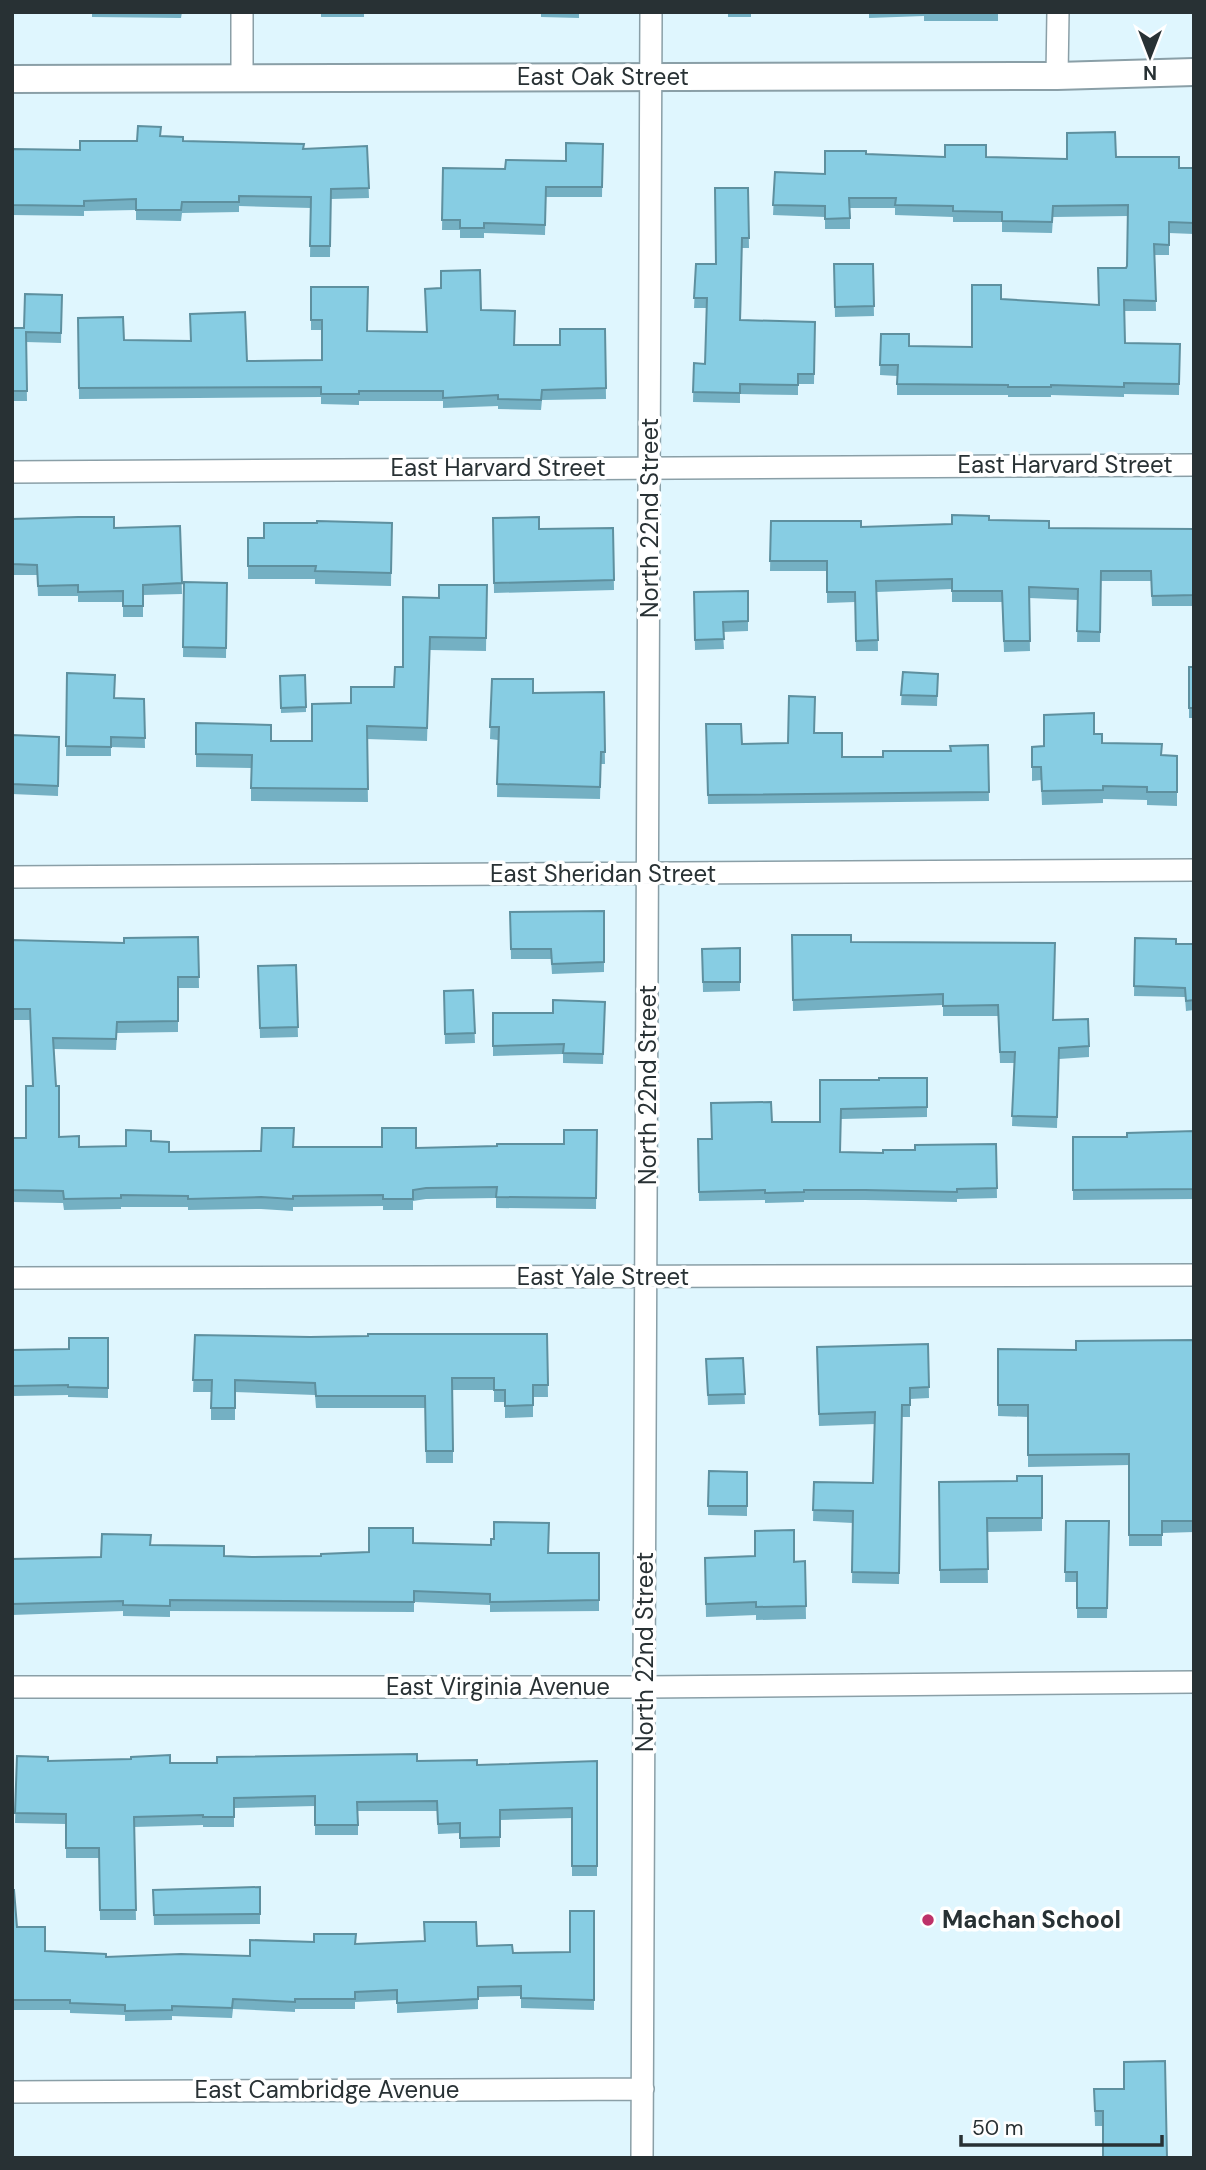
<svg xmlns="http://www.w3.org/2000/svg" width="1206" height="2170" viewBox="0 0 1206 2170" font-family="'DM Sans',sans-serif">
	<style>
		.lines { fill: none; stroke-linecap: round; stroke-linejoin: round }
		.minor-casing { stroke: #8a9fa7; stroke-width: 24 }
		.tertiary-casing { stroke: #8a9fa7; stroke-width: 30 }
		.minor { stroke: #fff; stroke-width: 21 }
		.tertiary { stroke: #fff; stroke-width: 26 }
		.wall { fill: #74b0c3 }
		.building { fill: #87cde3; stroke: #5e909f; stroke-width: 2 }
		.poi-dot { fill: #bd3269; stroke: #fff; stroke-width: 2.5 }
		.labels { text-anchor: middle; stroke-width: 7; stroke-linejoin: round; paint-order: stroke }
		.street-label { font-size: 24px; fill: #283134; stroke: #fff }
		.poi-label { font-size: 24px; font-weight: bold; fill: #283134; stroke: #fff; text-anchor: start }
	</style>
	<rect width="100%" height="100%" fill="#dff6fe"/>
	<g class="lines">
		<defs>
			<path id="minor" d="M1057 76 1058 12
				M242 78V12
				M12 472 1194 465
				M12 877 1194 870
				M12 1278 1194 1275
				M12 1687H645L1194 1682
				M12 2092 643 2089
				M642 2158 651 12"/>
			<path id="tertiary" d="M12 79 1057 76 1194 72"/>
		</defs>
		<use href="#minor" class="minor-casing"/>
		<use href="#tertiary" class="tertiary-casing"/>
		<use href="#minor" class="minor"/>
		<use href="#tertiary" class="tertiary"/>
	</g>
	<path class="wall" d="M92 12H182L181 18 92 17Z
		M321 12H364V17H321Z
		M541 12H579V18L541 17Z
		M728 12H751V17H728Z
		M869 12H998V21H924V16L869 18Z
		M161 136 183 141 303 149 367 146 369 198 331 199 330 257H310L311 208 239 206V212L182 213 181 221 136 220V210L84 211V216L12 215V149L80 150Z
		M603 144 602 197H546L545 235 484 233V238H460V230H442L443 168 505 169 566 161Z
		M866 154 945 157 1067 159 1116 157 1179 168H1194V234L1169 233V255H1155L1156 311H1124L1125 343 1180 344 1179 395 1124 394V397L1051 395V397H1008V395H897V376L880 375 881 334 909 346 972 347 1001 299 1099 305 1127 266 1128 216 1053 217 1052 233 1002 232V222H953V217L895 215V208H850V229H825V217L773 215 775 172 825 174Z
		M748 188 749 248H742L741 320 815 322 814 384H798V395L740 394V403L693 402 694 363 705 364 707 308H694L696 264H716Z
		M834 264H873L874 316 835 317Z
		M311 287 367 331 426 332 481 310 515 345H560L605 329 606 399 542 400 541 410 498 409V406L443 408V401H359V405L321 404V397L79 399 78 318 124 340 247 361 322 360V330H311Z
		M62 295 61 343 26 342 27 401H12V328H24Z
		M493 518 539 529 613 528 614 590 494 593Z
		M12 519 114 528 180 526 182 594 143 595V617H123V602H78V596H38L37 575H12Z
		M989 520 1049 528 1194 529V606H1152L1151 581H1101L1100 642H1077L1078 600 1029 598 1030 651 1004 652 1002 602H952V589L877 592 878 651H856L855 602 827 603V571H770L771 521 861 527 952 524Z
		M392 523 391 586 315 584V579H248V538H264Z
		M184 582 227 583 226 658 183 657Z
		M487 585 486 651 430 650 427 741 367 739 368 802 251 801V768L196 767V723L271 741H312L351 703 394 687 403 667 439 598Z
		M748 591V631L723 632 724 649 695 650 694 592Z
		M1189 667H1194V718H1189Z
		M903 672 938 674 937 706 901 705Z
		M67 673 115 698 144 699 145 748 111 747V756H66Z
		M280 676 306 707V712L281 713Z
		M492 679 533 693 604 692 605 764H601L600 799 497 797 498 740 490 739Z
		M706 724 742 744 788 743 814 733 842 757H883L951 751 988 745 989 801 708 804Z
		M1094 734 1102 743 1162 755 1177 756V806L1147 805V800L1103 799V803L1042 805 1041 780 1032 781V747L1044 746Z
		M12 735 59 737 58 796 12 794Z
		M604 911V972L552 974 551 959H511L510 912Z
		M792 935 851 942 1054 1020 1089 1046V1057L1059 1059 1057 1128 1012 1126 1014 1063H1000L998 1016H943V1005L793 1011Z
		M198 937 199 988H178V1032L117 1033 116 1050 54 1049 59 1137 79 1147 126 1146 151 1141 169 1152 261 1151 294 1147 416 1148 564 1144 597 1130 596 1209 496 1208V1198L426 1199 413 1201V1210H383V1206L293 1207V1211L261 1209 188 1210V1207H121V1209L64 1210 63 1203 12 1202V1138H26L33 1086 30 1020H12V950Z
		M1135 938 1176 944H1194V1010L1186 1011 1185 997 1134 996Z
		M740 948V991L703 992 702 949Z
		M296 965 298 1037 260 1038 258 966Z
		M473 990 475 1043 445 1044 444 991Z
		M605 1002 603 1064 563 1063V1054L493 1056V1013H553Z
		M927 1078V1117L841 1119 840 1152 883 1153 996 1144 997 1198 957 1199V1202L865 1200H804V1202L765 1203V1200L699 1201 698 1139H711L772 1122H820L879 1080Z
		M1194 1131V1199L1073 1200V1137H1127Z
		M547 1334 548 1397H533V1417L505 1418V1402H494V1390H453V1463H426L425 1408H316L315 1395 235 1392V1420H211V1392H193L195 1335 310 1337Z
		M108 1338V1398L68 1397V1395L12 1396V1350L69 1349Z
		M1194 1340V1532L1162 1533V1546H1129V1465L1028 1467V1417L998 1416V1349L1076 1350Z
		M928 1344 929 1398 910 1399V1417H902L899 1584 852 1583 853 1523 813 1521 814 1482 873 1483 875 1424 819 1426 817 1347Z
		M743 1358 745 1404 708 1405 706 1359Z
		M747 1472V1516L708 1515V1506Z
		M1042 1476V1531L987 1532 988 1583H940L939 1482 1017 1481Z
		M1066 1521H1109L1107 1618H1077V1582H1065Z
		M413 1543 548 1553H599V1611L490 1612V1605L414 1602V1612L170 1611V1617L123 1616V1611L12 1615V1559L101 1557 151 1545 224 1556 252 1557 321 1556 369 1552Z
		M705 1558 805 1561 806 1619 756 1620V1615L706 1617Z
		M17 1756 48 1761 170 1763 417 1761 477 1765 597 1761V1876H572V1818L500 1820V1847L460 1848V1833L438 1834 437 1811H358V1835H315V1806L234 1808V1827H203V1825L134 1827 136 1920H100L99 1858H66V1824L15 1823Z
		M260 1887V1924L154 1925 153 1890Z
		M12 1890 17 1927 45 1951 106 1957 250 1956 355 1944 477 1946 513 1953 570 1952 594 1911V2010L521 2008V1996L478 1997V2009L397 2013V2000L355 2002V2009H295V2012L233 2009 232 2018 172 2016V2020L125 2021V2015L70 2013V2010H12Z
		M1094 2089 1167 2158 1103 2126H1095Z"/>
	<path class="building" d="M138 126 161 127 160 136 183 137V141L304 144 303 149 367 146 369 188 331 189 330 246H310L311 197 239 196V202H182L181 210H136V199L84 201V206L12 205V149L80 150V141H137Z
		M1115 132 1116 157H1179V168H1194V223L1169 222V245L1154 244 1156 301 1124 300 1125 343 1180 344 1179 384 1124 383V387L1051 385V387H1008V385L897 384 898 365H880L881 334H909V346L972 347V285H1001V299L1099 305 1098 268H1126L1127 266 1128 205 1053 206 1052 222 1002 221V212L953 211V206L895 205 896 198H849L850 218 825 219V206L773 205 775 172 825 174V151H866V154L945 157V145H986V157L1067 159V133Z
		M566 143 603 144 602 187H546L545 225 484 223V228H460V220H442L443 168 505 169 506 160 566 161Z
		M715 188H748L749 238H742L740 320 815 322 814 374H798V385L740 384V393L693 392 694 363 705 364 707 298H694L696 264H716Z
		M834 264H873L874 306 835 307Z
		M480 270 481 310 515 311 514 345H560V329H605L606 388 542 390 541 400 498 399V395L443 398V391H359V394H321V387L79 388 78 318 123 317 124 340 191 341 190 314 245 312 247 361 322 360V320H311V287H368L367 331 427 332 425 289 441 288V271Z
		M25 294 62 295 61 333 26 332 27 391H12V328H24Z
		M952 515 989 516V520L1049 521V528L1194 529V595L1152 596 1151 571H1101L1100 632 1077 631 1078 589 1029 587 1030 641H1004L1002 591H952V579L876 581 878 640 856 641 855 592H827V561H770L771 521H861V527L952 524Z
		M78 517H114V528L180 526 182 583 143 585V606H123V591L78 592V585L38 586 37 565 12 564V519Z
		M539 517V529L613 528 614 580 494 583 493 518Z
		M317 521 392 523 391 573 315 571 316 566H248V538H264V523H317Z
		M184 582 227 583 226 648 183 647Z
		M439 585H487L486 638 430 637 427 728 367 726 368 789 251 788 252 755 196 754V723L271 725V741H312V704L351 703V687H394L395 667H403V597L439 598Z
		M748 591V621L723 622 724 639 695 640 694 592Z
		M1189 667H1194V708H1189Z
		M903 672 938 674 937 696 901 695Z
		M67 673 115 675 114 698 144 699 145 738 111 737V747L66 746Z
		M305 675 306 707 281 708 280 676Z
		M492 679H533V693L604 692 605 752H601L600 787 497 784 499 727H490Z
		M789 696 815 697 814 733H842V757H883V751H951L950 746 988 745 989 792 708 795 706 724H741L742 744 788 743Z
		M1094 713V734H1102V743L1162 744 1161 755 1177 756V792H1147V787L1103 786V790L1042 791 1041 767H1032V747L1044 746V715Z
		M12 735 59 737 58 786 12 784Z
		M604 911V962L552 964 551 949H511L510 912Z
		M792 935H851V942L1055 943 1053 1020 1088 1019 1089 1046 1059 1048 1057 1117 1012 1116 1015 1052H1000L998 1005 943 1006V994L793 1000Z
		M198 937 199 977H178V1021L117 1022 116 1039 53 1038 56 1086H59V1137L79 1136V1147L126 1146V1130L151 1131V1141L169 1142V1152L261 1151 262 1128H294L293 1147H382V1128H416V1148L497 1146V1144H564V1130H597L596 1198 496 1197 497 1187 426 1188 413 1190V1199H383V1195L293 1196V1199L261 1197 188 1199V1196L121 1195V1198L64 1199 63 1191 12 1190V1138H26V1086H33L30 1009H12L13 940 124 943V938Z
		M1135 938 1176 939V944H1194V1000L1186 1001 1185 988 1134 986Z
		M740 948V982H703L702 949Z
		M296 965 298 1027 260 1028 258 966Z
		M473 990 475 1033 445 1034 444 991Z
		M553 1000 605 1002 603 1054 563 1053 564 1044 493 1046V1013H553Z
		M879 1078H927V1107L841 1109 840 1152 883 1153V1150H915V1145L996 1144 997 1188 957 1189V1192L865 1190H804V1192L765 1193V1190L699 1192 698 1139H712L711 1103 771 1102 772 1122H820V1080H879Z
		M1194 1131V1189L1073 1190V1137H1127V1133Z
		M368 1334H547L548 1385H533V1405L505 1406V1390H494V1378H452L453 1451H426L425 1396H316L315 1383 235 1380V1408H211L212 1380H193L195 1335 310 1337 368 1336Z
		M69 1338H108V1388L68 1387V1385L12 1386V1350L69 1349Z
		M1194 1340V1521H1162V1535H1129V1454L1028 1455V1405H998V1349L1076 1350V1341Z
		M928 1344 929 1387 910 1388V1405H902L899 1573 852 1572 853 1511 813 1510 814 1482 873 1483 875 1412 819 1414 817 1347Z
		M743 1358 745 1394 708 1395 706 1359Z
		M709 1471 747 1472V1506H708Z
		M1017 1476H1042V1518H987L988 1569 940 1570 939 1482 1017 1481Z
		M1066 1521H1109L1107 1608H1077V1572H1065Z
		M494 1522 549 1523 548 1553H599V1600L490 1602V1594L414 1591V1602L170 1600V1606L123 1605V1601L12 1604V1559L101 1557 102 1534 151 1535 150 1545 224 1546V1556L252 1557 321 1556V1554L369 1552V1528H413V1543L491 1545V1539H494Z
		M794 1530V1562L805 1561 806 1606 756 1607V1602L706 1604 705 1558 755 1556V1531Z
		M417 1754V1761L477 1760V1765L597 1761V1866H572V1808L500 1810V1837L460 1838V1823L438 1824 437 1801 357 1802 358 1825H315V1796L234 1798V1817H203V1815L134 1817 136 1910H100L99 1848H66V1814L15 1813 17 1756 48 1757V1761L131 1759V1757L170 1755V1763H217V1757Z
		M260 1887V1914L154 1915 153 1890Z
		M12 1890H14L17 1927H45V1951L106 1954V1957L181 1954 250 1956V1940L314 1942V1934H356L355 1944 425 1941 424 1922H476L477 1946 512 1945 513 1953 570 1952V1911H594V2000L521 1998V1986L478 1987V1999L397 2003V1990L355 1992V1999H295V2002L233 1999 232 2008 172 2006V2010L125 2011V2005L70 2003V2000H12Z
		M1165 2061 1167 2158H1103V2111H1095L1094 2089H1124V2062Z"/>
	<circle class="poi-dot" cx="928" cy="1920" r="7"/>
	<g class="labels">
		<g class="street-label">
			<text x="603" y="85">East Oak Street</text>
			<text x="1065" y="473">East Harvard Street</text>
			<text x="498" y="476">East Harvard Street</text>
			<text transform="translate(650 518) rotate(-90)" y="8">North 22nd Street</text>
			<text x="603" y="882">East Sheridan Street</text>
			<text transform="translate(648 1085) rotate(-90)" y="8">North 22nd Street</text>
			<text x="603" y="1285">East Yale Street</text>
			<text transform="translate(645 1652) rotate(-90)" y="8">North 22nd Street</text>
			<text x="498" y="1695">East Virginia Avenue</text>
			<text x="327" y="2098">East Cambridge Avenue</text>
		</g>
		<g class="poi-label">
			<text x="942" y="1928">Machan School</text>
		</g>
	</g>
	<rect width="1206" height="2170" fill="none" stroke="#283134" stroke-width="28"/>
	<g transform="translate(1150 56) rotate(180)" stroke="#ffffff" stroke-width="5" paint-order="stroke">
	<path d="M0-5L12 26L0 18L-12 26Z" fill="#283134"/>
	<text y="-10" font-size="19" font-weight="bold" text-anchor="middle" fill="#283134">N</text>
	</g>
	<path d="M961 2135v10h201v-10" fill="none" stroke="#283134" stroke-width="3.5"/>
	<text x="972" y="2135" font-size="21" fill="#283134" stroke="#ffffff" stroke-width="5" paint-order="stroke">50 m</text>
</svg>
